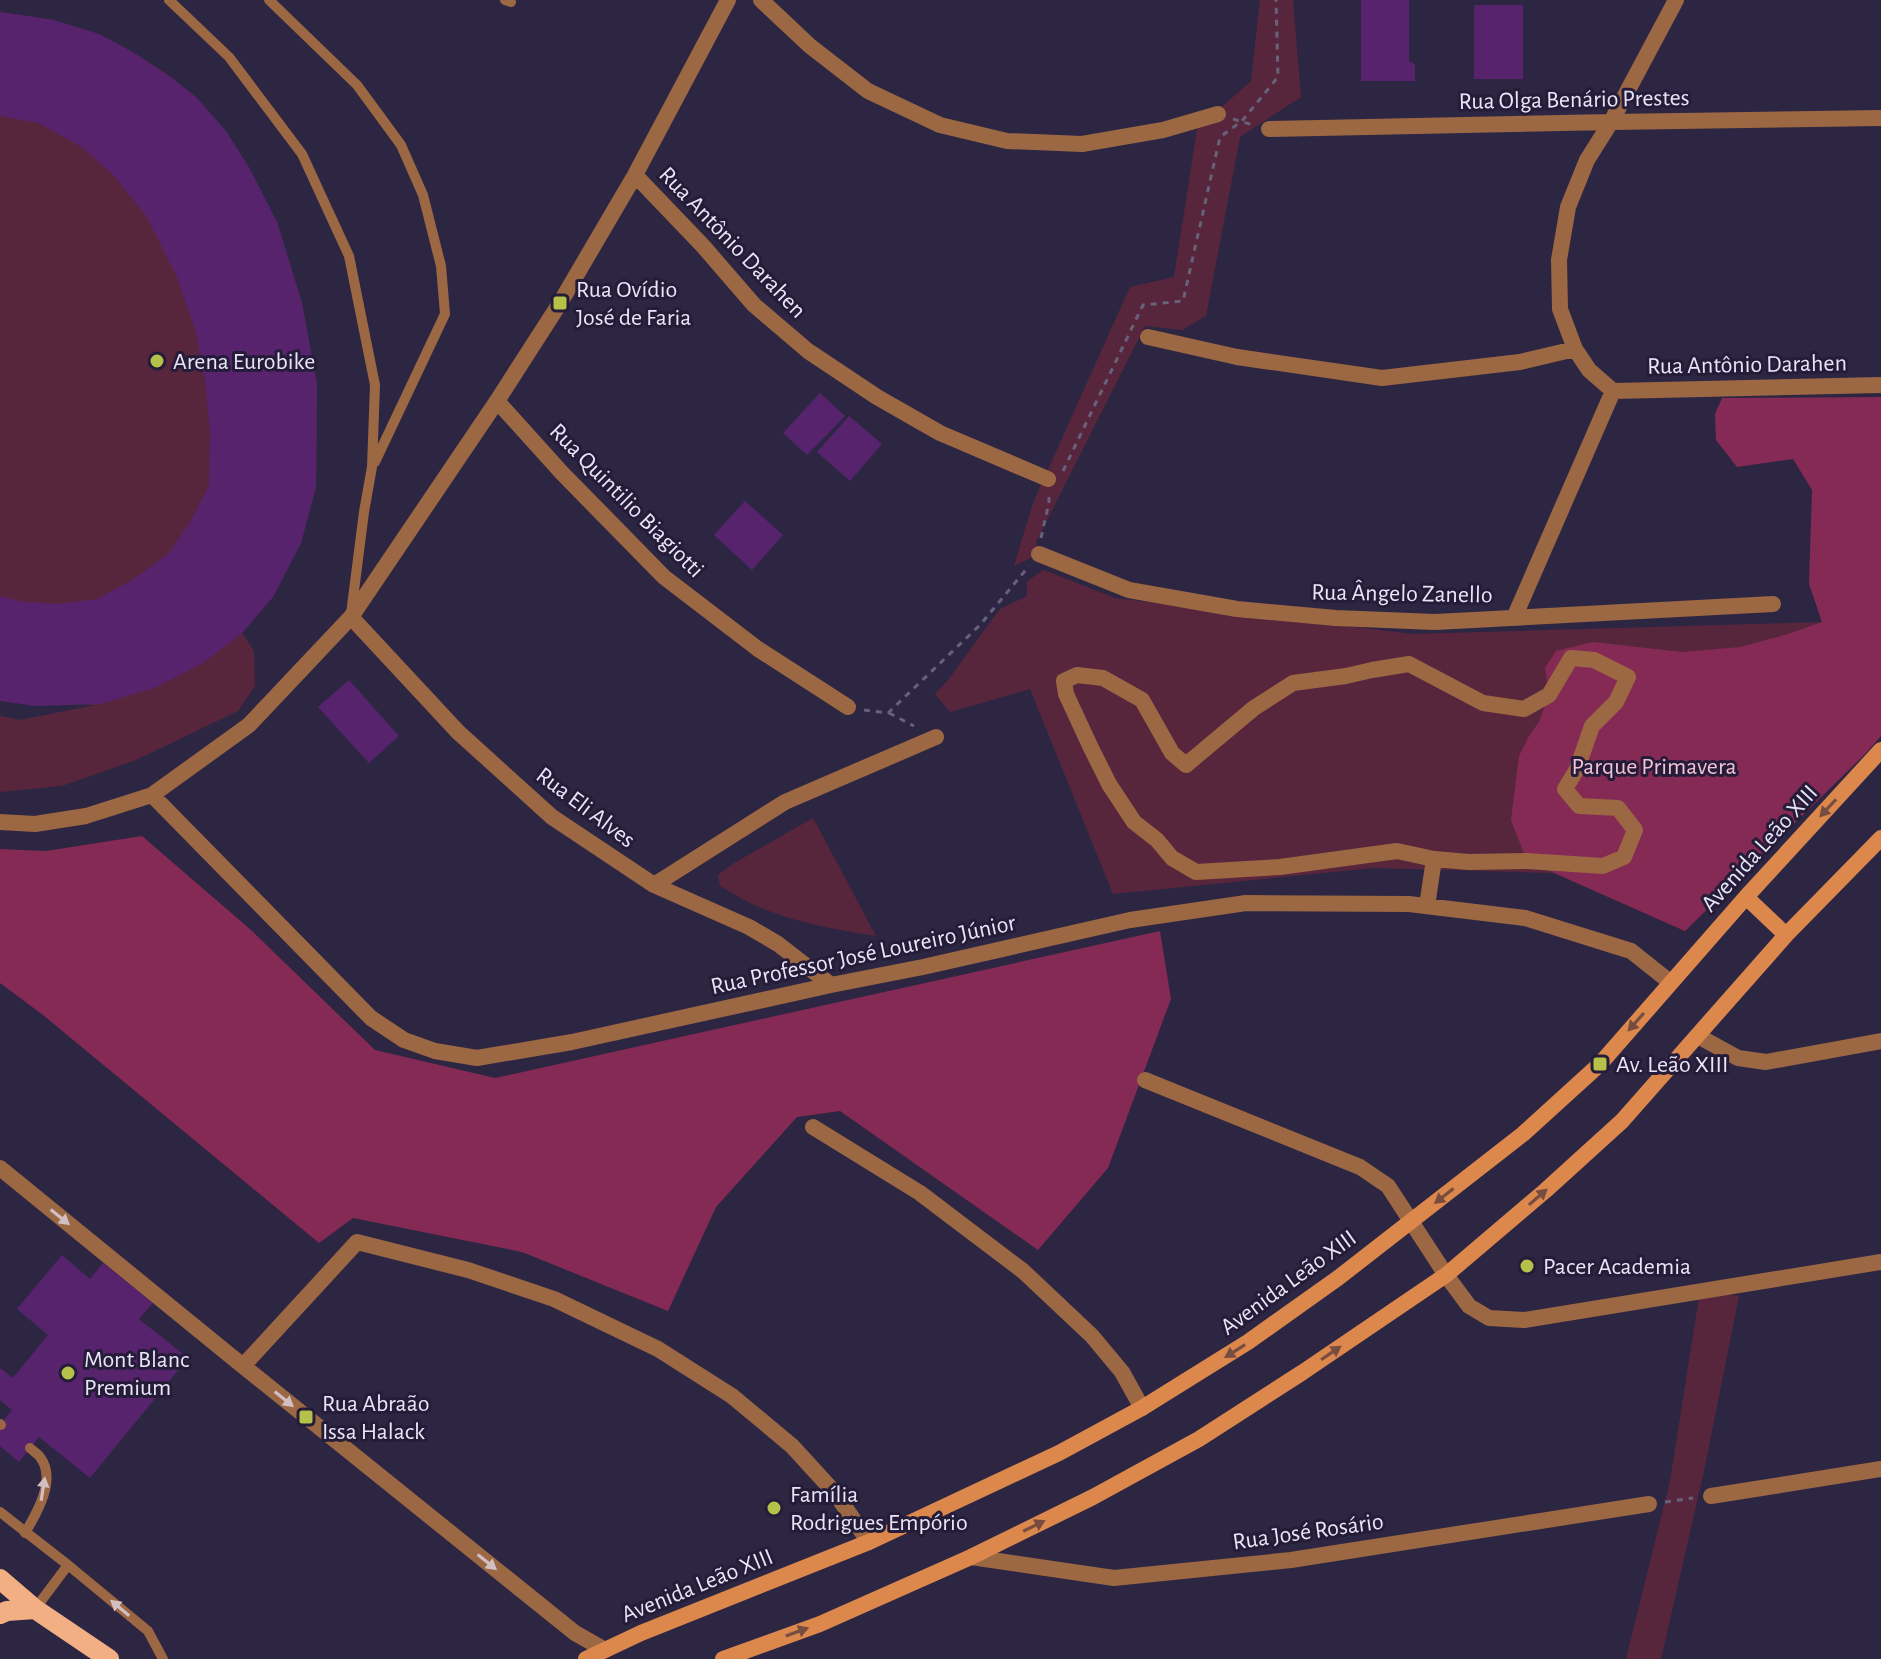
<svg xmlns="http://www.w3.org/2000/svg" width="1881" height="1659" viewBox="0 0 1881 1659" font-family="'Alegreya Sans',sans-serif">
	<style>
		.green { fill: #58263c }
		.forest { fill: #842a55 }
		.building { fill: #57236d }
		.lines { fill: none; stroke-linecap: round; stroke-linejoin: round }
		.path { stroke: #67617b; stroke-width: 3; stroke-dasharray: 6 6; stroke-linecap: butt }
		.lane { stroke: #9c6743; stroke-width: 10 }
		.street { stroke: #9c6743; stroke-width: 16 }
		.secondary { stroke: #dc874b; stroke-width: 16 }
		.primary { stroke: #f1af83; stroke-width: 20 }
		.oneway { fill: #774c41 }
		.oneway2 { fill: #d2bfc2 }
		.poi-dot { fill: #b6c149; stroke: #241c38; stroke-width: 3 }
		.labels { text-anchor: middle; stroke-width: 6; stroke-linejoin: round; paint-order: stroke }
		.street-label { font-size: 24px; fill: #e9e5f8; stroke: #241c38 }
		.poi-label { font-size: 24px; fill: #e9e5f8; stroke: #241c38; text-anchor: start }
		.park-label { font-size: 24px; fill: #f4c1d4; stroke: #241c38 }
	</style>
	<rect width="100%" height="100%" fill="#2d2643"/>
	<path class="green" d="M1260 0H1293L1301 97 1240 137 1206 316 1182 330 1145 326 1036 542 1039 554 1014 566 1033 503 1130 287 1174 277 1197 129 1251 81Z
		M0 12 54 20 131 51 168 75 196 97 277 222 302 303 317 384 316 487 301 543 273 597 242 633 254 651 255 686 238 711 136 760 62 786 0 792V716L20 720 95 705 0 701Z
		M1881 397V736L1865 754 1685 931 1554 873 1374 868 1113 894 1030 689 950 712 935 694 948 680 1000 609 1027 596V581L1044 570 1115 598 1413 634 1822 622 1837 537Z
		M813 818 876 936C837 930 796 923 759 907 746 902 733 893 720 886L718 875 731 865Z
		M1700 1291 1739 1296 1704 1471 1661 1659H1626L1670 1481Z"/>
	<path class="forest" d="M1881 397V736L1865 754 1685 931 1527 861 1511 820 1519 756 1529 736 1539 722 1549 695 1545 668 1556 651 1593 642 1682 652 1740 647 1788 634 1822 622 1809 584 1812 490 1793 459 1737 467 1716 440 1715 414 1722 398Z
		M142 836 251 930 375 1050 495 1078 1160 931 1171 999 1108 1168 1038 1250 840 1111 797 1117 716 1207 668 1311 522 1252 353 1218 319 1243 43 1015 0 983V849L46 851Z"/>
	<path class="building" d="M1361 0H1409V62L1415 64V81H1361Z
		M1474 5H1523V79H1474Z
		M0 12 54 20 99 34 131 51 168 75 196 97 226 131 250 169 277 222 302 303 317 384 316 487 301 543 273 597 242 633 203 663 157 687 101 704 36 706 0 701V596L24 602 57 604 97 599 134 579 169 553 190 522 209 485 210 430 205 382 196 332 177 277 147 217 114 176 82 147 38 123 0 116Z
		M820 393 845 416 807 455 783 433Z
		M849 416 882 444 850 481 817 452Z
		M745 501 783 535 752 570 714 535Z
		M349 680 399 736 369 763 318 707Z
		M62 1255 90 1279 103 1263 153 1303 139 1319 188 1358 90 1478 39 1437 19 1462 0 1446V1425L12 1410 0 1400V1368L13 1378 48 1335 17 1309Z"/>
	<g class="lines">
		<path class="path" d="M1233 119 1253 125
			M1063 471 1143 305 1183 301 1220 137 1242 121 1278 77 1276 0
			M1041 538 1049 502V494
			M864 710 888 713 980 625 1029 566
			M889 713 914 726
			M1665 1502 1693 1498"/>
		<path class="lane" d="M169 0 229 57 302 154 349 256 375 385 372 467 364 512 351 614
			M269 0 357 85 401 145 423 195 441 266 445 314 375 462
			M505 0 511 2
			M0 1424 1 1425
			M0 1512 68 1565 35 1609
			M25 1533C37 1513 57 1479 40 1457 37 1453 33 1451 30 1448
			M68 1565 148 1631 163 1659"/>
		<path class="street" d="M761 0 810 46 868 91 940 125 1007 141 1082 144 1163 130 1218 114
			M1269 129 1611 122 1881 118
			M635 175 703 246 754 305 808 351 877 397 940 433 1048 479
			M1148 337 1237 357 1382 378 1520 362 1575 349
			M1613 391 1881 385
			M497 401 562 473 664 577 758 649 848 707
			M1039 554 1129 590 1237 609 1336 618 1435 622 1773 604
			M351 617 458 732 552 817 654 885 749 927 778 944 831 985
			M1514 618 1613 391 1589 370 1575 349 1560 309 1559 260 1568 207 1587 160 1611 122 1676 0
			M152 795 371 1018 404 1040 435 1051 477 1058 572 1042 831 985 923 967 1130 920 1246 903 1409 904 1525 918 1631 951 1670 982
			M0 822 35 824 86 816 152 795 249 725 351 617 497 401 560 303 635 175 728 0
			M654 885 785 802 936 737
			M1427 906 1434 859 1469 862 1527 861 1603 866 1624 857 1635 830 1618 808 1579 806 1565 789 1577 769 1592 726 1616 702 1628 677 1594 660 1571 658 1549 695 1524 709 1483 703 1409 664 1372 670 1346 676 1293 683 1254 708 1186 765 1172 753 1142 700 1103 678 1077 675 1064 681 1066 694 1091 748 1109 784 1134 822 1157 840 1172 858 1196 872 1280 867 1397 851 1434 859
			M1698 1036 1738 1058 1766 1062 1881 1041
			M1145 1080 1360 1167 1388 1186 1446 1275 1469 1306 1489 1318 1524 1320 1881 1262
			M813 1127 920 1193 1023 1271 1092 1336 1122 1372 1142 1408
			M0 1168 243 1366 575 1633 605 1650
			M243 1366 357 1242 468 1270 554 1299 658 1349 732 1396 792 1446 835 1493 869 1542
			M1711 1496 1881 1469
			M971 1557 1114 1578 1291 1560 1649 1504"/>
		<path class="secondary" d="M1746 897 1786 935
			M586 1659 641 1633 869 1542 1059 1453 1142 1408 1248 1342 1338 1278 1523 1134 1600 1064 1746 897 1881 750
			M723 1659 820 1624 971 1557 1093 1497 1199 1439 1303 1372 1446 1275 1546 1190 1622 1121 1786 935 1881 838"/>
		<path class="primary" d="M0 1579 35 1609 109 1659
			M0 1614 7 1611 35 1609"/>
	</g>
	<defs><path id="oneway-solid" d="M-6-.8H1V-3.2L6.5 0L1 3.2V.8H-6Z" transform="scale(2)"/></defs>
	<g class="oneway">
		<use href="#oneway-solid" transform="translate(1828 808) rotate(133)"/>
		<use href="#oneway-solid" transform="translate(1636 1022) rotate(131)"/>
		<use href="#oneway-solid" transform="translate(1444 1196) rotate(142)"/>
		<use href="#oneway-solid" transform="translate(1538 1197) rotate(-41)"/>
		<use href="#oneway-solid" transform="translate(1235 1351) rotate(148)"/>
		<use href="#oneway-solid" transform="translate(1331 1353) rotate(-34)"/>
		<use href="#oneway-solid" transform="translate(1034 1526) rotate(-26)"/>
		<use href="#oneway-solid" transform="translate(797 1632) rotate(-20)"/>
	</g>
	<g class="oneway2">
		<use href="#oneway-solid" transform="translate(60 1217) rotate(39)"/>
		<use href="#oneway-solid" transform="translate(284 1399) rotate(39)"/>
		<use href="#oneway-solid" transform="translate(43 1489) rotate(-81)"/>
		<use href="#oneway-solid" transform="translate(487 1562) rotate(39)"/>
		<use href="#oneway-solid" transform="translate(120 1608) rotate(-140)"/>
	</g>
	<g class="poi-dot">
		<rect x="552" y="295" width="16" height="16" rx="4"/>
		<circle cx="157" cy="361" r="8"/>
		<rect x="1592" y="1056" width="16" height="16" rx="4"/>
		<circle cx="1527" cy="1266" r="8"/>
		<circle cx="68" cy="1373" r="8"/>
		<rect x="298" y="1409" width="16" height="16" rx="4"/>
		<circle cx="774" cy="1508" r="8"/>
	</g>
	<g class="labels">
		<g class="street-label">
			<text transform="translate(1574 99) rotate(-1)" y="8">Rua Olga Benário Prestes</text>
			<text transform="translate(733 242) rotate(46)" y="8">Rua Antônio Darahen</text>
			<text transform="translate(1747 364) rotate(-1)" y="8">Rua Antônio Darahen</text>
			<text transform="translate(627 500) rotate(45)" y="8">Rua Quintilio Biagiotti</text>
			<text transform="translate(1402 593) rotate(1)" y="8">Rua Ângelo Zanello</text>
			<text transform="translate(586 807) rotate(37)" y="8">Rua Eli Alves</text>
			<text transform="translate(1759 848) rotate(-48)" y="8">Avenida Leão XIII</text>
			<text transform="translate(863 954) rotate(-12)" y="8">Rua Professor José Loureiro Júnior</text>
			<text transform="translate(1288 1282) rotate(-36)" y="8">Avenida Leão XIII</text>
			<text transform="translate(1308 1531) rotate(-8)" y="8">Rua José Rosário</text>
			<text transform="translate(697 1585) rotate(-22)" y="8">Avenida Leão XIII</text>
		</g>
		<g class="poi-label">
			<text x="576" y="297">Rua Ovídio<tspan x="576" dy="28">José de Faria</tspan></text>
			<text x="173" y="369">Arena Eurobike</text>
			<text x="1616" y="1072">Av. Leão XIII</text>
			<text x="1543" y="1274">Pacer Academia</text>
			<text x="84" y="1367">Mont Blanc<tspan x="84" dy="28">Premium</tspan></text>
			<text x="322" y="1411">Rua Abraão<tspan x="322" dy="28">Issa Halack</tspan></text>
			<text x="790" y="1502">Família<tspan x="790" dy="28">Rodrigues Empório</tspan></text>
		</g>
		<g class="park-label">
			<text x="1654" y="774">Parque Primavera</text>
		</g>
	</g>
</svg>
